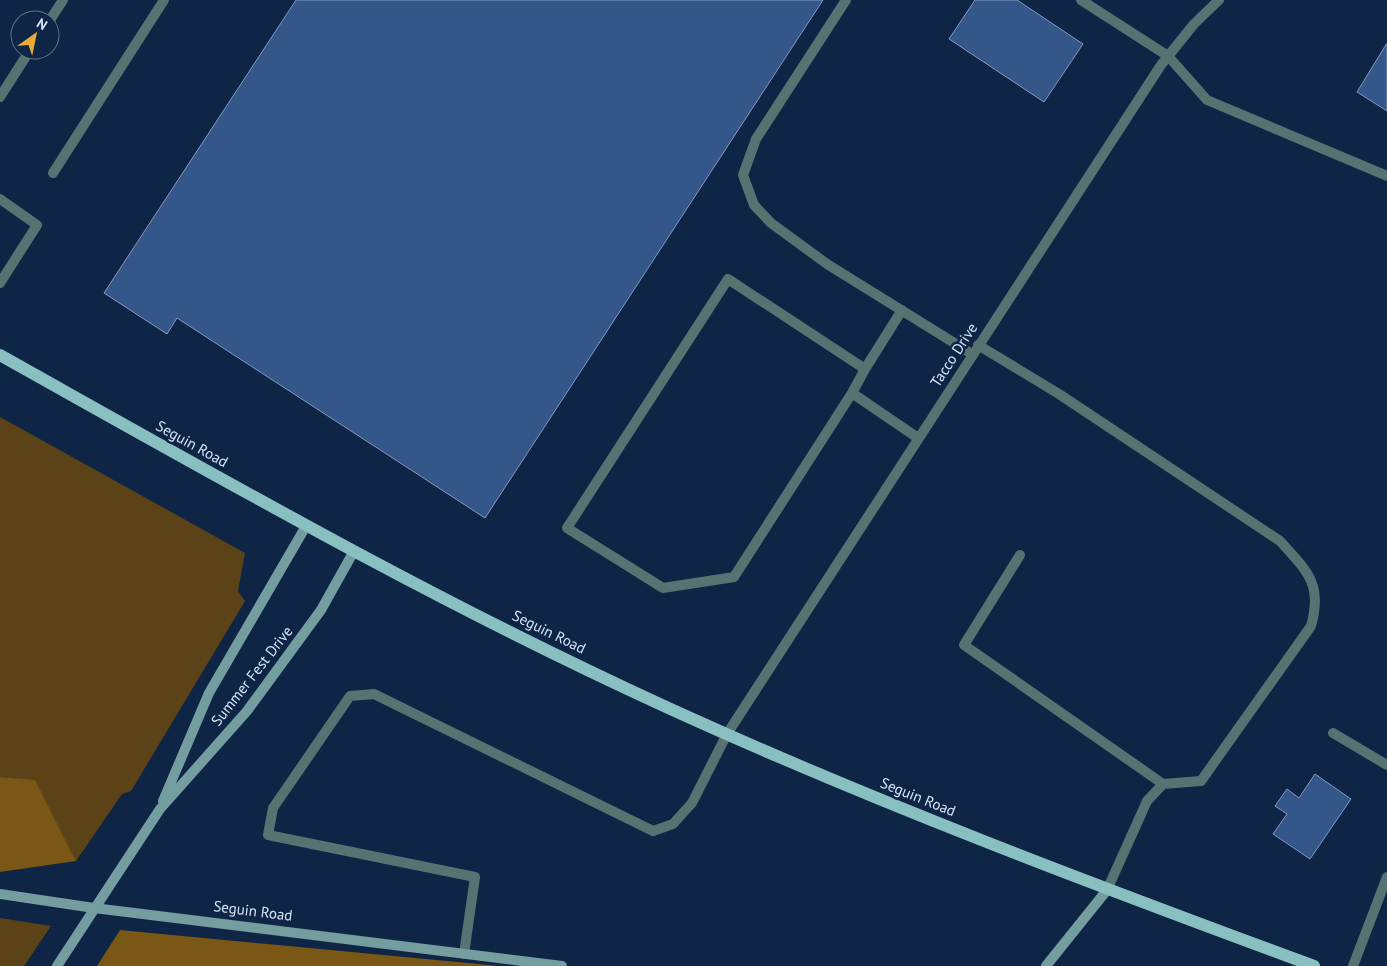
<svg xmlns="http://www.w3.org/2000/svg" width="1387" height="966" viewBox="0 0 1387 966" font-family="'PT Sans',sans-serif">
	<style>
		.green { fill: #5c4317 }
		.forest { fill: #7a5714 }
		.building { fill: #355688; stroke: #809ac3 }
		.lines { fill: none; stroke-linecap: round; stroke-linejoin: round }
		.lane { stroke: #587272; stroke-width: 10 }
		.street { stroke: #587272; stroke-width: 10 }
		.secondary { stroke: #739d9f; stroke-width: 10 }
		.primary { stroke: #88bfc1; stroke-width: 12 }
		.labels { text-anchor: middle; stroke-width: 5; stroke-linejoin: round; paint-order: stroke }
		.street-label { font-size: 15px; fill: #d5e3f9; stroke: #0f2545 }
	</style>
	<rect width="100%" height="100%" fill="#0f2545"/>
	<path class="green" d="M0 417 245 553 238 591 245 601 131 791 122 794 76 861 35 781 0 777Z
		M0 918 51 926 24 966H0Z"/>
	<path class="forest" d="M0 777 35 780 76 861 0 872Z
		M120 930 500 966H97Z"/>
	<path class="building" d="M296 0H823L485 518 177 318 167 334 104 293Z
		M975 0H1017L1083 44 1044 102 949 39Z
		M1387 43V111L1357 92Z
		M1315 774 1351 799 1310 859 1273 834 1287 814 1275 806 1287 789 1299 798Z"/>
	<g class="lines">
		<path class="lane" d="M846 0 756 139 743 175 754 205 771 223 827 264 972 354
			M1081 0 1168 56 1207 100 1387 176
			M50 20 63 0
			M0 97 30 50
			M53 173 164 0
			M0 199 37 225 0 283
			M978 345 1059 394 1280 541C1307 571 1323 584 1311 626L1201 781 1163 784 1147 801 1107 890
			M865 369 902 310
			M852 393 865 369 728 279 567 528 663 588 734 577 852 393 918 438
			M1020 555 964 645 1163 784
			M1333 733 1387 765
			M464 954 475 877 268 835 273 808 350 696 374 694 653 831 673 824 692 803 727 734
			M1353 966 1387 877"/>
		<path class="street" d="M727 734 1161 65 1194 24 1219 0"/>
		<path class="secondary" d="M163 801 209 693 306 526
			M0 894 94 908 562 966
			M57 966 160 809 247 711 321 610 354 551
			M1046 966 1107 890"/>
		<path class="primary" d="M0 355C218 477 436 602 664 706 876 803 1095 885 1314 966"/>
	</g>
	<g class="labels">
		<g class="street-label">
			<text transform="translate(954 355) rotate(-57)" y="5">Tacco Drive</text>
			<text transform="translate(192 444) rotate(29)" y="5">Seguin Road</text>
			<text transform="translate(549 632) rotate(26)" y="5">Seguin Road</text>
			<text transform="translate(252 676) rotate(-52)" y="5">Summer Fest Drive</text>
			<text transform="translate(918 797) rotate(22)" y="5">Seguin Road</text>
			<text transform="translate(253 911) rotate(7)" y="5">Seguin Road</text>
		</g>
	</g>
	<g transform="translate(35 35) rotate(33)"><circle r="24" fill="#0f2545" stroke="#5e718d"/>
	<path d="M0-4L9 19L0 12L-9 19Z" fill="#e9ab38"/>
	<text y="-8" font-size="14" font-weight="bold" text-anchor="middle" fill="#d5e3f9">N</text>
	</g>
</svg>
